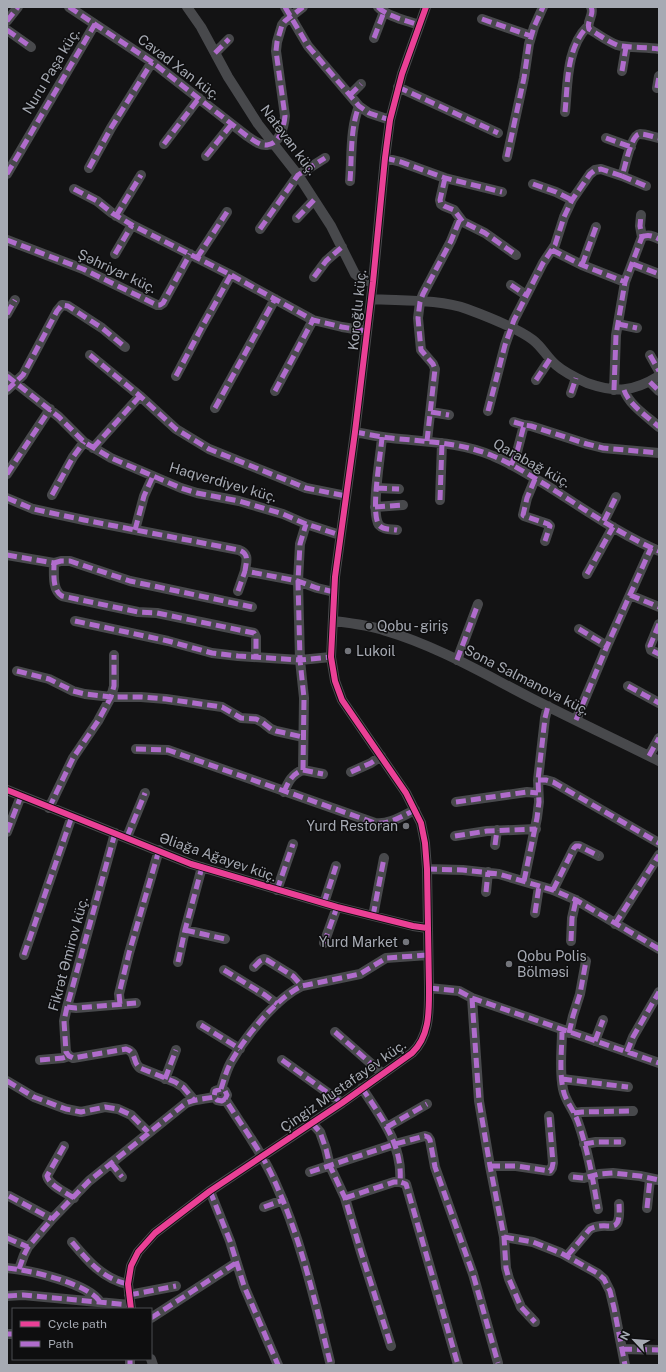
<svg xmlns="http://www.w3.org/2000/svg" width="666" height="1372" viewBox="0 0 666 1372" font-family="'Public Sans',sans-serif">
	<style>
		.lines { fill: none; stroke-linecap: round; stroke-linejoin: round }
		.minor { stroke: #48494c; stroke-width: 10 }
		.quiet { stroke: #b06ccc; stroke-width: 5; stroke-dasharray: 10 5; stroke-linecap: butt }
		.cycleway-casing { stroke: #0e0e0f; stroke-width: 8 }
		.cycleway { stroke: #ea4096; stroke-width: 6 }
		.poi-dot { fill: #73757b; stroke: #0e0e0f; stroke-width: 1.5 }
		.labels { text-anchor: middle; stroke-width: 3; stroke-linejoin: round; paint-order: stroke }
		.street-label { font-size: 14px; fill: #a6aab3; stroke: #0e0e0f }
		.poi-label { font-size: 14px; fill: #a6aab3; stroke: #0e0e0f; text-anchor: start }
	</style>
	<rect width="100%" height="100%" fill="#131314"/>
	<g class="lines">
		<path class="minor" d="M69 7 152 62 247 136C252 139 260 146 267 145 280 144 284 126 285 116L276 51 277 42 282 25 285 21 303 7
			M187 7 201 27 228 77 244 102 258 124 298 175 331 226 355 274 363 280 373 282
			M285 7 308 46 359 106 369 113 390 120
			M378 7C386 16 408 21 419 25
			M591 7C595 15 586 21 589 29 598 34 607 41 617 45 627 48 647 47 659 49
			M482 19 531 36
			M7 21 18 7
			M7 30 31 47
			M374 38 384 12
			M215 53 229 39
			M622 71 626 47
			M398 87 498 133
			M657 88 659 76
			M350 95 361 84
			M565 112C568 83 566 48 588 26
			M606 138 631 147
			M164 144 199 98
			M206 156 231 125
			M507 157 524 78 529 44 534 27 543 7
			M385 158 401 162 445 178 502 192
			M89 168 111 128 152 62
			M7 174 95 24
			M622 176 646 186
			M445 178 440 200 441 204 444 206 454 210 463 222 485 233 516 255
			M350 181C352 156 350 129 359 106
			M533 184 556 192 572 200
			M74 189 97 201 112 213 132 225 231 275 313 320 342 327 367 331
			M116 216 141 175
			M297 218 314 200
			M260 229 298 175 325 158
			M642 237C648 234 653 236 659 239
			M7 240 83 269 157 305H160L163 303 190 254
			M552 250 582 265 625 282
			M115 254 132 225
			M197 258 227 212
			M633 264 659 274
			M582 265 596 227
			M314 277 326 261 342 247
			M511 285 526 295
			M371 299C400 301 441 299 467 309 486 316 517 328 533 340 542 347 547 357 556 365 565 373 576 378 587 383 616 393 633 392 659 376
			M7 314 15 300
			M618 324 637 328
			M90 355 140 396 176 429 209 449 306 488 346 496
			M650 355 659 371
			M7 376 59 417 84 442 111 458 181 488 197 493 239 501 283 514 306 524 340 535
			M176 376 202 327 231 275
			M536 380 550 359
			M650 382 659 391
			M7 390 23 375 57 311 62 305 68 306 102 328 125 347
			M614 390 616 335 625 282 642 237 640 226 641 215
			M624 390C629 405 648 417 659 427
			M275 391 313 320
			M571 393 576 378
			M215 408 275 299
			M488 411 505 345 514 320 543 263 555 245 564 217 572 200 590 174 595 170 601 169 622 176C625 168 631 134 640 134 646 134 653 137 659 138
			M431 412 449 415
			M514 422 524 425
			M355 432C367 434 379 437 391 438 426 442 460 442 493 456 511 463 529 475 546 485 583 508 619 534 659 551
			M382 437C381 454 370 513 379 525 383 530 391 529 397 530
			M427 441 435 369 433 364 421 350 418 318 420 302 423 294 451 241 460 219
			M93 448 140 396
			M511 465 517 452 524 425 531 426 587 444 603 448 659 453
			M7 474 50 409
			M535 479 527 498 523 515 524 516 548 524 550 526 545 541
			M377 488 399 489
			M52 495 73 457 84 442
			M7 498 33 509 84 520 239 550C250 554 246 562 245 571L298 581 317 588 334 592
			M440 500 442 443
			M375 507 403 505
			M604 521 616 497
			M135 530 144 496 153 476
			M7 555 54 563C54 574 52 590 62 596L138 612 157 613 254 633 256 637V657
			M54 563 61 561H70L130 581 252 607
			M587 574 613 527
			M238 591 245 571
			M630 595 659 607
			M75 621 168 641 212 653 238 656 300 660 331 657
			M333 621C350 623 369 625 386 631 437 646 484 674 531 698 574 720 617 740 659 761
			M659 624 650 646 651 650 659 654
			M579 629 607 646
			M457 660 478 604
			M17 671 49 679 73 691 85 694 111 697H141L166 699 222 707 241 718 256 719 262 722 271 729 276 731 303 737
			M628 686 659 703
			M576 720 607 646 651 548
			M136 749 168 750 375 823C389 825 402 816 415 810
			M649 756 659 738
			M303 770 323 774
			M351 772 371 763 381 756
			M538 780H546L553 782 659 843
			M7 790 191 864 337 907 413 926 427 928
			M284 792C288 782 292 774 303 770L304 698 300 660 298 581 300 544 306 524
			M456 802 527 792 538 793
			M49 808 73 758 98 721 111 697 114 686V655
			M7 832 21 796
			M115 833 67 1007 64 1021 66 1052 69 1056 73 1058 126 1049C137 1052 132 1062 140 1068L175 1082 183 1087 194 1100
			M455 836 487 831 536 829
			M127 837 145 793
			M495 845 497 830
			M427 869 463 870 499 874 553 890 576 900 659 949
			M524 881 537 818 539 802 538 780 545 718 548 706
			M277 890 293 844
			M553 890 574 848 576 846H579L599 856
			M486 892 488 872
			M324 903 336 866
			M535 913 539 886
			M373 916 384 858
			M615 924 659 855
			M185 930 225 939
			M571 941 572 918 576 900
			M324 943 337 907
			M24 955 72 816
			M178 962 185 930 202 867
			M254 967 260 961 264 959 267 960 293 976 302 986
			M224 970 265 995 277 1004
			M429 988 459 991 472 998 659 1063
			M472 998 479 1101 490 1166 504 1237 506 1268 509 1279 521 1307 535 1322
			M120 1004 119 994 129 953 159 850
			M67 1007 76 1008 136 1003
			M201 1025 240 1049
			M562 1030C562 1049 559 1070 563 1089 565 1101 574 1110 578 1122 588 1150 593 1180 598 1209
			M335 1032 383 1074
			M569 1033 573 1016 580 994 586 961
			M595 1041 603 1020
			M627 1052 633 1037 659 992
			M40 1060 63 1058 69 1056
			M282 1060 342 1103
			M165 1079 176 1050
			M562 1079 628 1087
			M7 1081 34 1097 66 1109 81 1112 105 1107 118 1109 131 1115 148 1132
			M362 1088C381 1117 403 1145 400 1182L406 1184 458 1365
			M221 1089C224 1080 226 1071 231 1062 245 1037 276 998 302 986L360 974 386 958 428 955
			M225 1099 222 1101 217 1100 214 1097 215 1091 221 1089 225 1091 227 1095 225 1099C242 1126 262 1152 275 1182 301 1239 315 1301 330 1362
			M574 1113 582 1112 633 1111
			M312 1123 320 1132 326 1149 330 1166 345 1198 361 1252 391 1346
			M387 1127 427 1104
			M584 1144 596 1142H621
			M64 1146 47 1176C49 1185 65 1192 74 1198
			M111 1163 122 1177
			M490 1166H516L550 1171 552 1168 553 1163 549 1116
			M310 1172 395 1144 425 1136 428 1137 430 1140 435 1167 473 1274 498 1363
			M573 1177 584 1178 599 1174 613 1173 640 1176 659 1180
			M210 1191 230 1241 244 1286 278 1365
			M9 1196 52 1219
			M345 1198 394 1182H400
			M264 1207 283 1200
			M647 1208 650 1179
			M504 1237 533 1242 561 1253 597 1273 604 1279 610 1291 614 1308 625 1365
			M7 1238 28 1247
			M72 1242C88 1261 103 1279 128 1284
			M567 1256 590 1229C609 1219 621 1239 619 1204
			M7 1268C29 1270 88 1283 100 1302
			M19 1269 24 1255 28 1247 52 1219 89 1181 186 1103C196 1099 205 1099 214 1097
			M129 1295 176 1286
			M7 1296 23 1295 130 1305
			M131 1309 128 1284 131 1266 138 1252 155 1233 210 1191 342 1103 412 1053C430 1036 429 1011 429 988L427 869 425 843 421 823 406 793 342 700 335 681 331 657 335 577 355 432 373 282 385 158 390 120 402 74 426 7
			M151 1318 236 1263
			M7 1334H13
			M622 1349 659 1350
			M130 1359V1365
			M151 1359 153 1365"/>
		<path class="quiet" d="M69 7 152 62 247 136C252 139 260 146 267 145 280 144 284 126 285 116L276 51 277 42 282 25 285 21 303 7
			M285 7 308 46 359 106 369 113 390 120
			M378 7C386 16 408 21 419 25
			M591 7C595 15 586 21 589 29 598 34 607 41 617 45 627 48 647 47 659 49
			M482 19 531 36
			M7 21 18 7
			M7 30 31 47
			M374 38 384 12
			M215 53 229 39
			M622 71 626 47
			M398 87 498 133
			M657 88 659 76
			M350 95 361 84
			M565 112C568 83 566 48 588 26
			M606 138 631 147
			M164 144 199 98
			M206 156 231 125
			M507 157 524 78 529 44 534 27 543 7
			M385 158 401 162 445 178 502 192
			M89 168 111 128 152 62
			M7 174 95 24
			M622 176 646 186
			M445 178 440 200 441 204 444 206 454 210 463 222 485 233 516 255
			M350 181C352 156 350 129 359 106
			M533 184 556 192 572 200
			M74 189 97 201 112 213 132 225 231 275 313 320 342 327 367 331
			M116 216 141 175
			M297 218 314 200
			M260 229 298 175 325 158
			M642 237C648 234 653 236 659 239
			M7 240 83 269 157 305H160L163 303 190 254
			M552 250 582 265 625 282
			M115 254 132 225
			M197 258 227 212
			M633 264 659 274
			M582 265 596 227
			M314 277 326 261 342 247
			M511 285 526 295
			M7 314 15 300
			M618 324 637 328
			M90 355 140 396 176 429 209 449 306 488 346 496
			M650 355 659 371
			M7 376 59 417 84 442 111 458 181 488 197 493 239 501 283 514 306 524 340 535
			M176 376 202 327 231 275
			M536 380 550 359
			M650 382 659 391
			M7 390 23 375 57 311 62 305 68 306 102 328 125 347
			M614 390 616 335 625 282 642 237 640 226 641 215
			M624 390C629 405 648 417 659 427
			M275 391 313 320
			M571 393 576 378
			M215 408 275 299
			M488 411 505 345 514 320 543 263 555 245 564 217 572 200 590 174 595 170 601 169 622 176C625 168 631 134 640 134 646 134 653 137 659 138
			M431 412 449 415
			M514 422 524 425
			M355 432C367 434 379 437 391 438 426 442 460 442 493 456 511 463 529 475 546 485 583 508 619 534 659 551
			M382 437C381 454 370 513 379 525 383 530 391 529 397 530
			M427 441 435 369 433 364 421 350 418 318 420 302 423 294 451 241 460 219
			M93 448 140 396
			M511 465 517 452 524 425 531 426 587 444 603 448 659 453
			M7 474 50 409
			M535 479 527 498 523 515 524 516 548 524 550 526 545 541
			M377 488 399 489
			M52 495 73 457 84 442
			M7 498 33 509 84 520 239 550C250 554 246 562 245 571L298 581 317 588 334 592
			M440 500 442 443
			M375 507 403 505
			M604 521 616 497
			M135 530 144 496 153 476
			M7 555 54 563C54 574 52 590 62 596L138 612 157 613 254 633 256 637V657
			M54 563 61 561H70L130 581 252 607
			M587 574 613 527
			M238 591 245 571
			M630 595 659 607
			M75 621 168 641 212 653 238 656 300 660 331 657
			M659 624 650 646 651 650 659 654
			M579 629 607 646
			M457 660 478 604
			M17 671 49 679 73 691 85 694 111 697H141L166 699 222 707 241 718 256 719 262 722 271 729 276 731 303 737
			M628 686 659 703
			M576 720 607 646 651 548
			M136 749 168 750 375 823C389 825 402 816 415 810
			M649 756 659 738
			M303 770 323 774
			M351 772 371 763 381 756
			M538 780H546L553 782 659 843
			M284 792C288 782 292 774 303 770L304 698 300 660 298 581 300 544 306 524
			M456 802 527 792 538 793
			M49 808 73 758 98 721 111 697 114 686V655
			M7 832 21 796
			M115 833 67 1007 64 1021 66 1052 69 1056 73 1058 126 1049C137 1052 132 1062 140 1068L175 1082 183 1087 194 1100
			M455 836 487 831 536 829
			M127 837 145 793
			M495 845 497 830
			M427 869 463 870 499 874 553 890 576 900 659 949
			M524 881 537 818 539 802 538 780 545 718 548 706
			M277 890 293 844
			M553 890 574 848 576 846H579L599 856
			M486 892 488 872
			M324 903 336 866
			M535 913 539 886
			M373 916 384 858
			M615 924 659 855
			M185 930 225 939
			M571 941 572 918 576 900
			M324 943 337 907
			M24 955 72 816
			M178 962 185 930 202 867
			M254 967 260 961 264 959 267 960 293 976 302 986
			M224 970 265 995 277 1004
			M429 988 459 991 472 998 659 1063
			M472 998 479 1101 490 1166 504 1237 506 1268 509 1279 521 1307 535 1322
			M120 1004 119 994 129 953 159 850
			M67 1007 76 1008 136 1003
			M201 1025 240 1049
			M562 1030C562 1049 559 1070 563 1089 565 1101 574 1110 578 1122 588 1150 593 1180 598 1209
			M335 1032 383 1074
			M569 1033 573 1016 580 994 586 961
			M595 1041 603 1020
			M627 1052 633 1037 659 992
			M40 1060 63 1058 69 1056
			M282 1060 342 1103
			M165 1079 176 1050
			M562 1079 628 1087
			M7 1081 34 1097 66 1109 81 1112 105 1107 118 1109 131 1115 148 1132
			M362 1088C381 1117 403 1145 400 1182L406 1184 458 1365
			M221 1089C224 1080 226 1071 231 1062 245 1037 276 998 302 986L360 974 386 958 428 955
			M225 1099 222 1101 217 1100 214 1097 215 1091 221 1089 225 1091 227 1095 225 1099C242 1126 262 1152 275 1182 301 1239 315 1301 330 1362
			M574 1113 582 1112 633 1111
			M312 1123 320 1132 326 1149 330 1166 345 1198 361 1252 391 1346
			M387 1127 427 1104
			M584 1144 596 1142H621
			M64 1146 47 1176C49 1185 65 1192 74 1198
			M111 1163 122 1177
			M490 1166H516L550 1171 552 1168 553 1163 549 1116
			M310 1172 395 1144 425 1136 428 1137 430 1140 435 1167 473 1274 498 1363
			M573 1177 584 1178 599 1174 613 1173 640 1176 659 1180
			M210 1191 230 1241 244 1286 278 1365
			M9 1196 52 1219
			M345 1198 394 1182H400
			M264 1207 283 1200
			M647 1208 650 1179
			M504 1237 533 1242 561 1253 597 1273 604 1279 610 1291 614 1308 625 1365
			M7 1238 28 1247
			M72 1242C88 1261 103 1279 128 1284
			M567 1256 590 1229C609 1219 621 1239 619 1204
			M7 1268C29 1270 88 1283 100 1302
			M19 1269 24 1255 28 1247 52 1219 89 1181 186 1103C196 1099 205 1099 214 1097
			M129 1295 176 1286
			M7 1296 23 1295 130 1305
			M151 1318 236 1263
			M7 1334H13
			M622 1349 659 1350
			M130 1359V1365"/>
		<defs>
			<path id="cycleway" d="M7 790 191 864 337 907 413 926 427 928
				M131 1309 128 1284 131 1266 138 1252 155 1233 210 1191 342 1103 412 1053C430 1036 429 1011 429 988L427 869 425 843 421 823 406 793 342 700 335 681 331 657 335 577 355 432 373 282 385 158 390 120 402 74 426 7"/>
		</defs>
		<use href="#cycleway" class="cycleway-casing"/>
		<use href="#cycleway" class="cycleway"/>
	</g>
	<g class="poi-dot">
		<circle cx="369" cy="626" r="4"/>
		<circle cx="348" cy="651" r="4"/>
		<circle cx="406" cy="826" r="4"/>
		<circle cx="406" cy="942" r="4"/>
		<circle cx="509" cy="964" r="4"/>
	</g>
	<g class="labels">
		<g class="street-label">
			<text transform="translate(179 67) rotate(37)" y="5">Cavad Xan küç.</text>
			<text transform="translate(51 71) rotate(-59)" y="5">Nuru Paşa küç.</text>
			<text transform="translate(289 140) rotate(53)" y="5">Natəvan küç.</text>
			<text transform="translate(117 271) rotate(25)" y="5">Şəhriyar küç.</text>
			<text transform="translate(357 310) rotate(-84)" y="5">Koroğlu küç.</text>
			<text transform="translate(532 463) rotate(29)" y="5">Qarabağ küç.</text>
			<text transform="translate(223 482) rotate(16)" y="5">Haqverdiyev küç.</text>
			<text transform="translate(527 680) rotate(27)" y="5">Sona Salmanova küç.</text>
			<text transform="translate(218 857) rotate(19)" y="5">Əliağa Ağayev küç.</text>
			<text transform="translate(68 954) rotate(-75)" y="5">Fikrət Əmirov küç.</text>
			<text transform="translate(343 1086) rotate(-35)" y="5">Çingiz Mustafayev küç.</text>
		</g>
		<g class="poi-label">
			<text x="377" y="631">Qobu - giriş</text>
			<text x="356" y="656">Lukoil</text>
			<text x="398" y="831" text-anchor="end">Yurd Restoran</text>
			<text x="398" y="947" text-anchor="end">Yurd Market</text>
			<text x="517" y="961">Qobu Polis<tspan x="517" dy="16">Bölməsi</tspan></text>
		</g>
	</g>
	<rect width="666" height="1372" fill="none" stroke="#a6aab3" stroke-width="16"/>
	<rect x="12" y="1308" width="140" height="52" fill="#0e0e0f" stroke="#4b4c51"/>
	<rect x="20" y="1321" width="20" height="6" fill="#ea4096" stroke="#4b4c51"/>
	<text x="48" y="1328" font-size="12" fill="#a6aab3">Cycle path</text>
	<rect x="20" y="1341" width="20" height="6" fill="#b06ccc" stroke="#4b4c51"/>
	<text x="48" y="1348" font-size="12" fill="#a6aab3">Path</text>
	<g transform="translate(634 1340) rotate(296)" stroke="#0e0e0f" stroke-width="3" paint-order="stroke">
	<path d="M0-3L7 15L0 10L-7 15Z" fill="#a6aab3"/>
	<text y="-6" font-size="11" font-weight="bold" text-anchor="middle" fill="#a6aab3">N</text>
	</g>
</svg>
